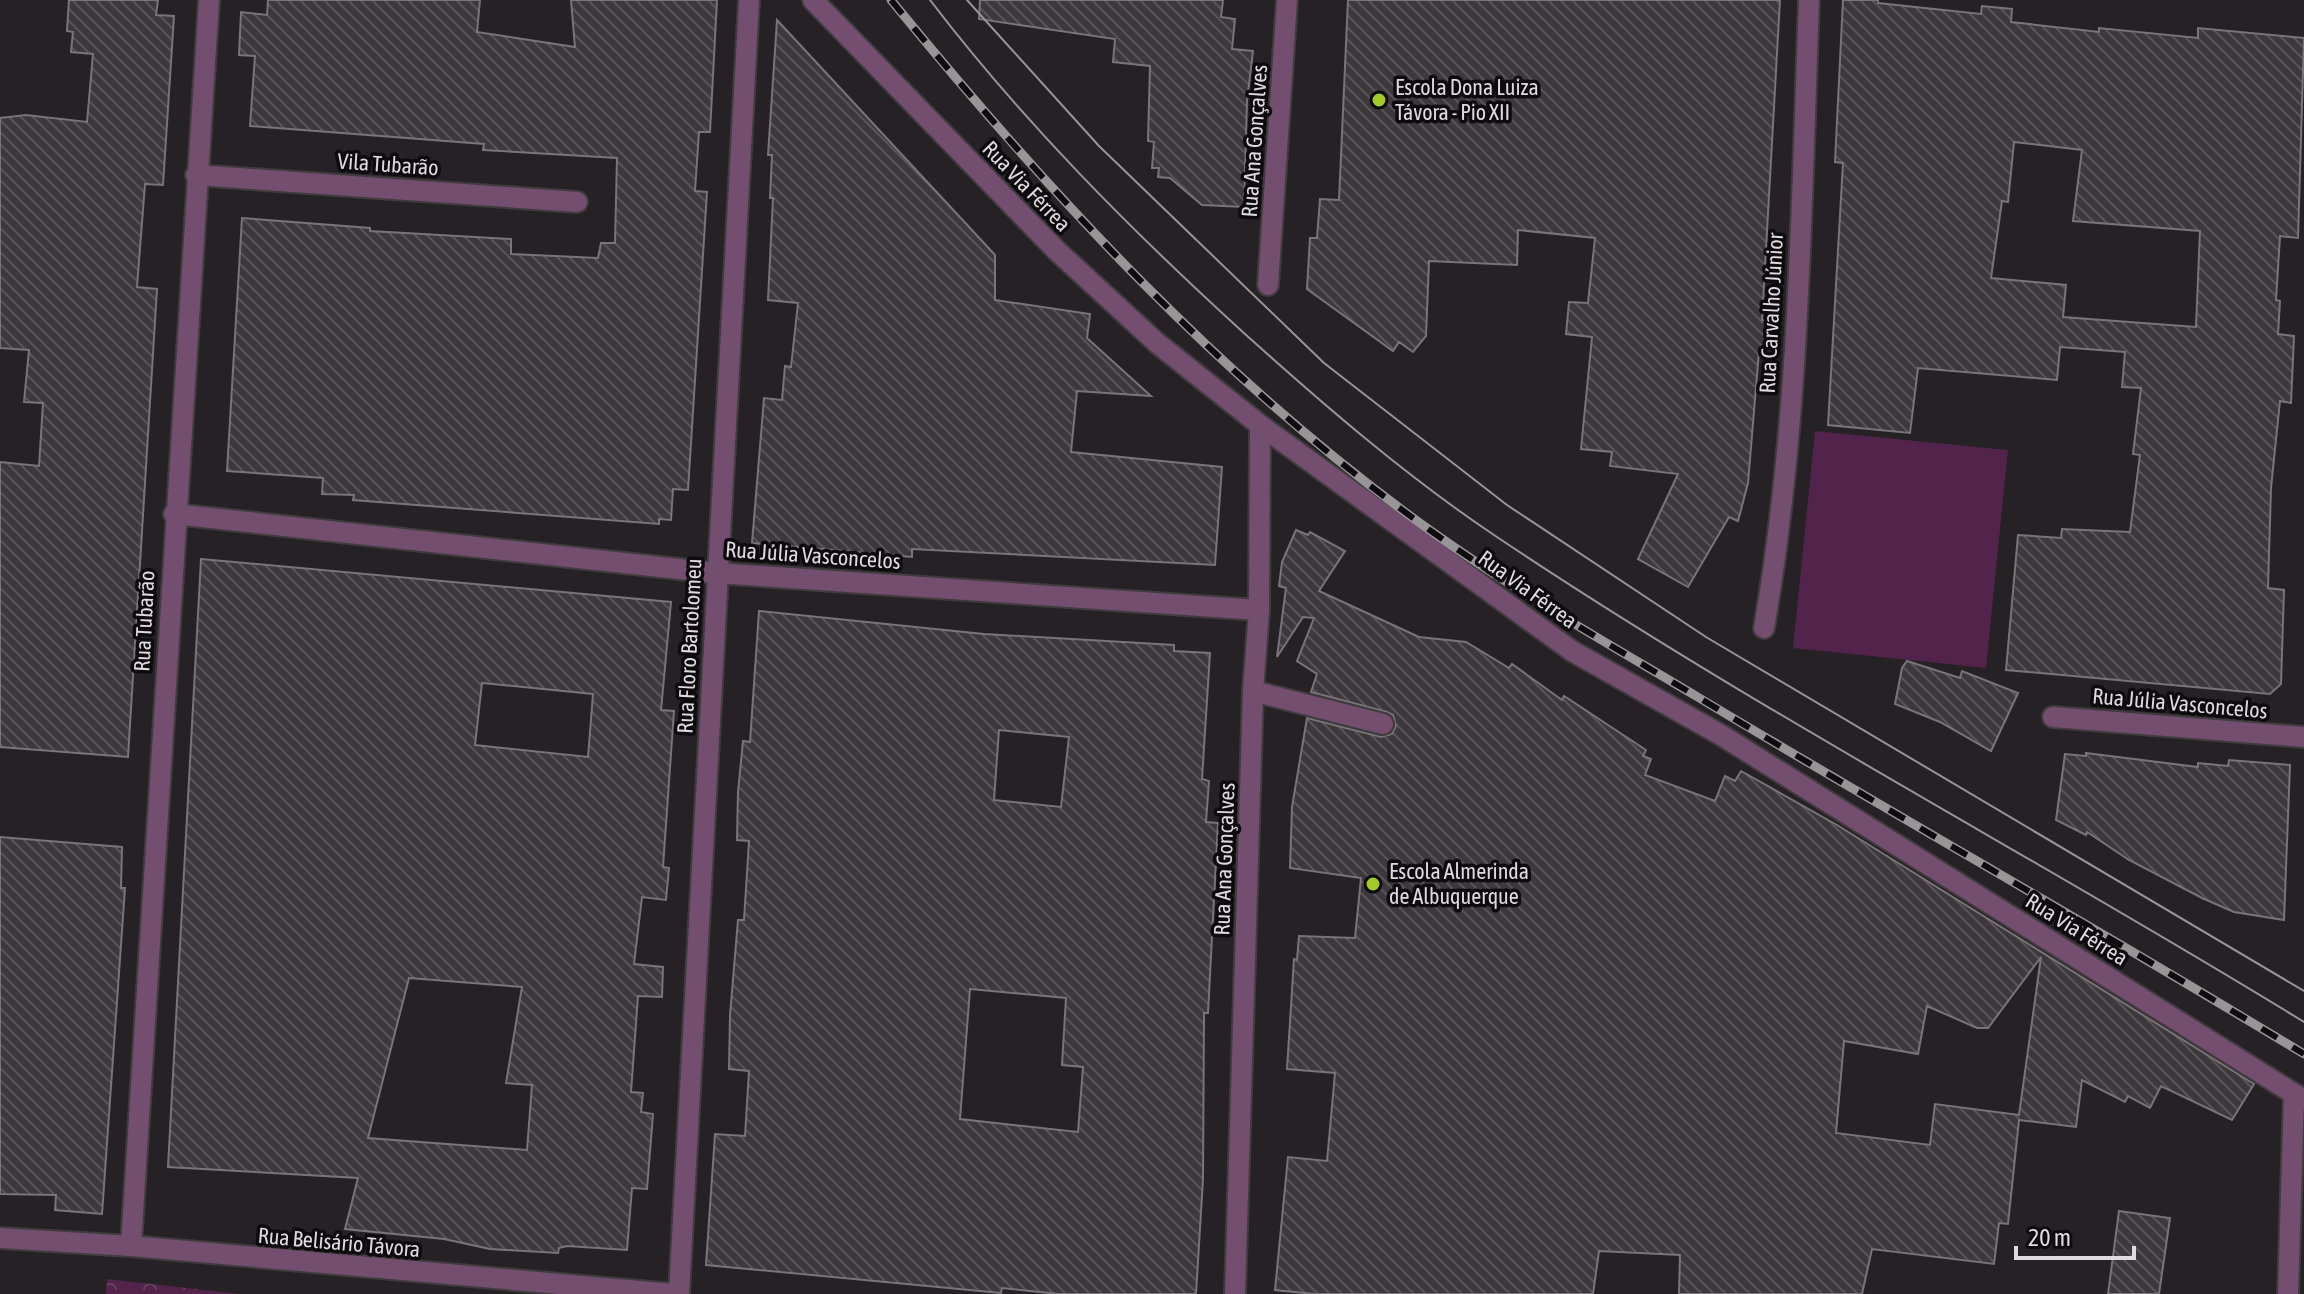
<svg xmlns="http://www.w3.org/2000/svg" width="2304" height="1294" viewBox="0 0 2304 1294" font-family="'Asap Condensed',sans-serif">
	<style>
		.forest { fill: url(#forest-crowns) }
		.garden { fill: #52234b }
		.building { fill: url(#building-back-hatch); stroke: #797478; stroke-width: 2; fill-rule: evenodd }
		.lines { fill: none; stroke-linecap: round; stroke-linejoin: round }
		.minor-casing { stroke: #3f3b3e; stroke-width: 24 }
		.minor { stroke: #744e6e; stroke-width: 20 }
		.tram { stroke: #989597; stroke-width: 2 }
		.rail-casing { stroke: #989597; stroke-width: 9 }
		.rail { stroke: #0d0b0d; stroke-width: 6; stroke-dasharray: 18; stroke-linecap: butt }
		.poi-dot { fill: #a2c927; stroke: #0d0b0d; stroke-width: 3 }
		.labels { text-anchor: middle; stroke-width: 7; stroke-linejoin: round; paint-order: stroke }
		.poi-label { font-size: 22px; fill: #dddbdd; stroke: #0d0b0d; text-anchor: start }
		.street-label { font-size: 22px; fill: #dddbdd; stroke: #0d0b0d }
	</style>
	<defs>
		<pattern id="forest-crowns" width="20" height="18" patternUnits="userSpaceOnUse" patternTransform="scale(2)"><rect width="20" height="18" fill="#52234b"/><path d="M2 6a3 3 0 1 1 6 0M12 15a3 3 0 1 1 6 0" fill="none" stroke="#6a4264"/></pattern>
		<pattern id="building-back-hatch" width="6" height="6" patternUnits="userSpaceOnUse" patternTransform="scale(2)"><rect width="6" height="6" fill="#3c383b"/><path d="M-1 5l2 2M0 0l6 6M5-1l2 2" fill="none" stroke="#585457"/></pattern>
	</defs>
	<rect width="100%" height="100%" fill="#252124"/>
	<path class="forest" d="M107 1279 240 1294H106Z"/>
	<path class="garden" d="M1815 431 2008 450 1986 668 1793 648Z"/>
	<path class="building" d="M69 0H158L156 15 174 16 163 185 145 184 137 287 157 289 128 757 0 747V462L39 466 43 403 24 402 29 350 0 348V118L26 115 87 122 93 54 71 52 73 32 67 31Z
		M268 0H480L477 32 575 47 571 0H717L710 132H699L695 191 707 192 688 490 673 489 671 520 659 519V524L353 500 354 495 322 494 323 478 227 471 242 218 370 228V231L511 239V254L598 258 601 243H615L617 158 483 150 484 144 250 126 255 56 239 55 241 12 267 15Z
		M980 0H1223L1221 17 1235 19 1232 49 1253 51 1247 101 1244 207 1202 205 1170 178 1158 177 1159 168H1152L1154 142 1148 141 1150 66 1113 62 1115 39 979 19Z
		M1348 0H1780L1762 320H1766L1764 352 1759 351 1748 483 1738 521 1729 517 1688 587 1638 559 1678 474 1610 466 1612 452 1581 449 1592 337 1566 334 1569 302 1588 303 1595 238 1518 230 1517 265 1429 261 1426 336 1413 352 1399 342 1393 351 1307 289 1310 238H1317L1320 199 1339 200Z
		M1843 0H1878V3L1981 14 1982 6 2012 9 2011 22 2099 32V28L2198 38V28L2304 38 2298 238 2280 236 2276 300 2280 301 2278 334 2294 336 2291 403 2280 401 2271 488 2268 588 2284 590 2281 684 2270 694 2006 670 2018 535 2061 538 2062 529 2130 532 2140 455 2133 454 2141 388 2122 387 2125 352 2060 347 2057 380 1918 368 1910 433 1828 425 1843 163 1835 162ZM2014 142 2082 150 2073 221 2200 231 2196 327 2063 317 2066 285 1991 278 2002 201 2008 202Z
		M777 20 995 255V300L1090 314 1087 338 1151 396 1077 391 1071 452 1222 467 1215 565 912 549V557L752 543 764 398 782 400 785 366 791 367 798 303 768 300 773 198H770L772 155H768Z
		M1296 530 1308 535 1310 532 1345 551 1319 591 1419 637 1466 642 1509 668 1512 664 1562 700 1564 696 1646 750 1643 756 1651 759 1645 775 1715 801 1725 776 1735 781 1741 771 1837 825 2254 1084 2232 1120 2161 1086 2150 1108 2128 1096 2125 1102 2082 1080 2076 1127 2019 1120 2008 1224 1999 1223 1994 1264 1872 1249 1862 1294H1679L1680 1255 1599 1251 1593 1294H1314L1275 1290 1288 1157 1327 1161 1335 1073 1287 1069 1294 959 1297 960 1299 936 1355 938 1361 878 1290 868 1292 807 1307 718 1381 737 1392 734 1396 726 1393 715 1387 712 1311 692 1317 674 1297 661 1314 618 1303 617 1277 657 1286 588 1279 586 1282 562ZM2041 957 2019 1115 1935 1104 1930 1145 1836 1133 1844 1041 1918 1054 1927 1006 1977 1028H1988Z
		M201 559 671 602 661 710 674 711 663 867 669 868 666 900 642 897 634 964 663 967 662 997 638 996 631 1092 643 1093 641 1112 653 1114 647 1189 632 1188 627 1250 567 1246 559 1248 558 1253 490 1249 444 1239 345 1229 358 1178 168 1167ZM482 683 593 694 588 757 475 745ZM409 978 522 987 506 1083 532 1085 527 1150 368 1138Z
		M759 611 984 634 1174 645V651L1210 653 1202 779 1209 781 1206 822 1218 823 1208 1013H1204L1203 1179 1196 1294H1059L1002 1288 1001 1293 706 1265 715 1134 745 1136 749 1071 729 1069 730 1015 738 920H744L749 841 737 840 738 792 743 741 750 742ZM999 730 1069 737 1061 807 994 800ZM970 989 1066 998 1062 1065 1083 1067 1078 1132 960 1119Z
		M1907 661 1960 678 1962 671 2018 693 1991 751 1940 722 1895 704 1902 668Z
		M2086 753 2198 767V763L2228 766 2229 760 2290 765 2284 920 2234 912 2202 898 2129 860 2087 832 2086 835 2056 820 2065 754 2086 756Z
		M0 837 122 847 121 888H125L102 1214 55 1210 56 1195 0 1194Z
		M2119 1211 2170 1218 2159 1294H2108Z"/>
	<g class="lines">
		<defs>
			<path id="minor" d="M813 0 1056 250 1157 343 1260 425 1572 651 1721 735 2304 1100
				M196 175 577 202
				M1268 285 1287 0
				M174 514 716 573 1259 610
				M1764 628C1800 421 1801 209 1809 0
				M1253 691 1383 724
				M2053 717 2304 737
				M0 1238 131 1246 673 1294
				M131 1246 209 0
				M679 1294 749 0
				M1235 1294 1253 691 1259 610 1260 425
				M2288 1294 2294 1094"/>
		</defs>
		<use href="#minor" class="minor-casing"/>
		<use href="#minor" class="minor"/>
		<path class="tram" d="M930 0C1023 122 1132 231 1245 334 1324 405 1406 476 1494 535 1756 711 2036 857 2304 1022
			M967 0 1099 146 1324 363 1507 505 1706 637 2304 991"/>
		<defs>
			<path id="rail" d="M891 0C1050 195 1225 384 1431 531 1515 591 1607 643 1696 696 1898 817 2103 932 2304 1054"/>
		</defs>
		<use href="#rail" class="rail-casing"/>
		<use href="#rail" class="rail"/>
	</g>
	<g class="poi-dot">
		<circle cx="1379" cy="100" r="8"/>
		<circle cx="1373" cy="884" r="8"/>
	</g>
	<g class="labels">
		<g class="poi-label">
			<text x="1395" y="95">Escola Dona Luiza<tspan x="1395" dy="25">Távora - Pio XII</tspan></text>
			<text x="1389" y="879">Escola Almerinda<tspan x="1389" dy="25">de Albuquerque</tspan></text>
		</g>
		<g class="street-label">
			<text transform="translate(1254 141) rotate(-86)" y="8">Rua Ana Gonçalves</text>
			<text transform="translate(388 164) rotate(4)" y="8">Vila Tubarão</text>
			<text transform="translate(1027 186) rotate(46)" y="8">Rua Via Férrea</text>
			<text transform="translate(1771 313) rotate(-87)" y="8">Rua Carvalho Júnior</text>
			<text transform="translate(813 555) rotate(4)" y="8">Rua Júlia Vasconcelos</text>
			<text transform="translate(1528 589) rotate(36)" y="8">Rua Via Férrea</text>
			<text transform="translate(144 621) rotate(-87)" y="8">Rua Tubarão</text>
			<text transform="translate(689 646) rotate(-87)" y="8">Rua Floro Bartolomeu</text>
			<text transform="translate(2180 703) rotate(5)" y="8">Rua Júlia Vasconcelos</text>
			<text transform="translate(1224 859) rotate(-88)" y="8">Rua Ana Gonçalves</text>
			<text transform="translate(2077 929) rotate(32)" y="8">Rua Via Férrea</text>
			<text transform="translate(339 1242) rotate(5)" y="8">Rua Belisário Távora</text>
		</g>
	</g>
	<path d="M2016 1246v12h118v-12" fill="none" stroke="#dddbdd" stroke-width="4"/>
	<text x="2028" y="1246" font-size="24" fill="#dddbdd" stroke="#0d0b0d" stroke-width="6" paint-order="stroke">20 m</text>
</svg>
